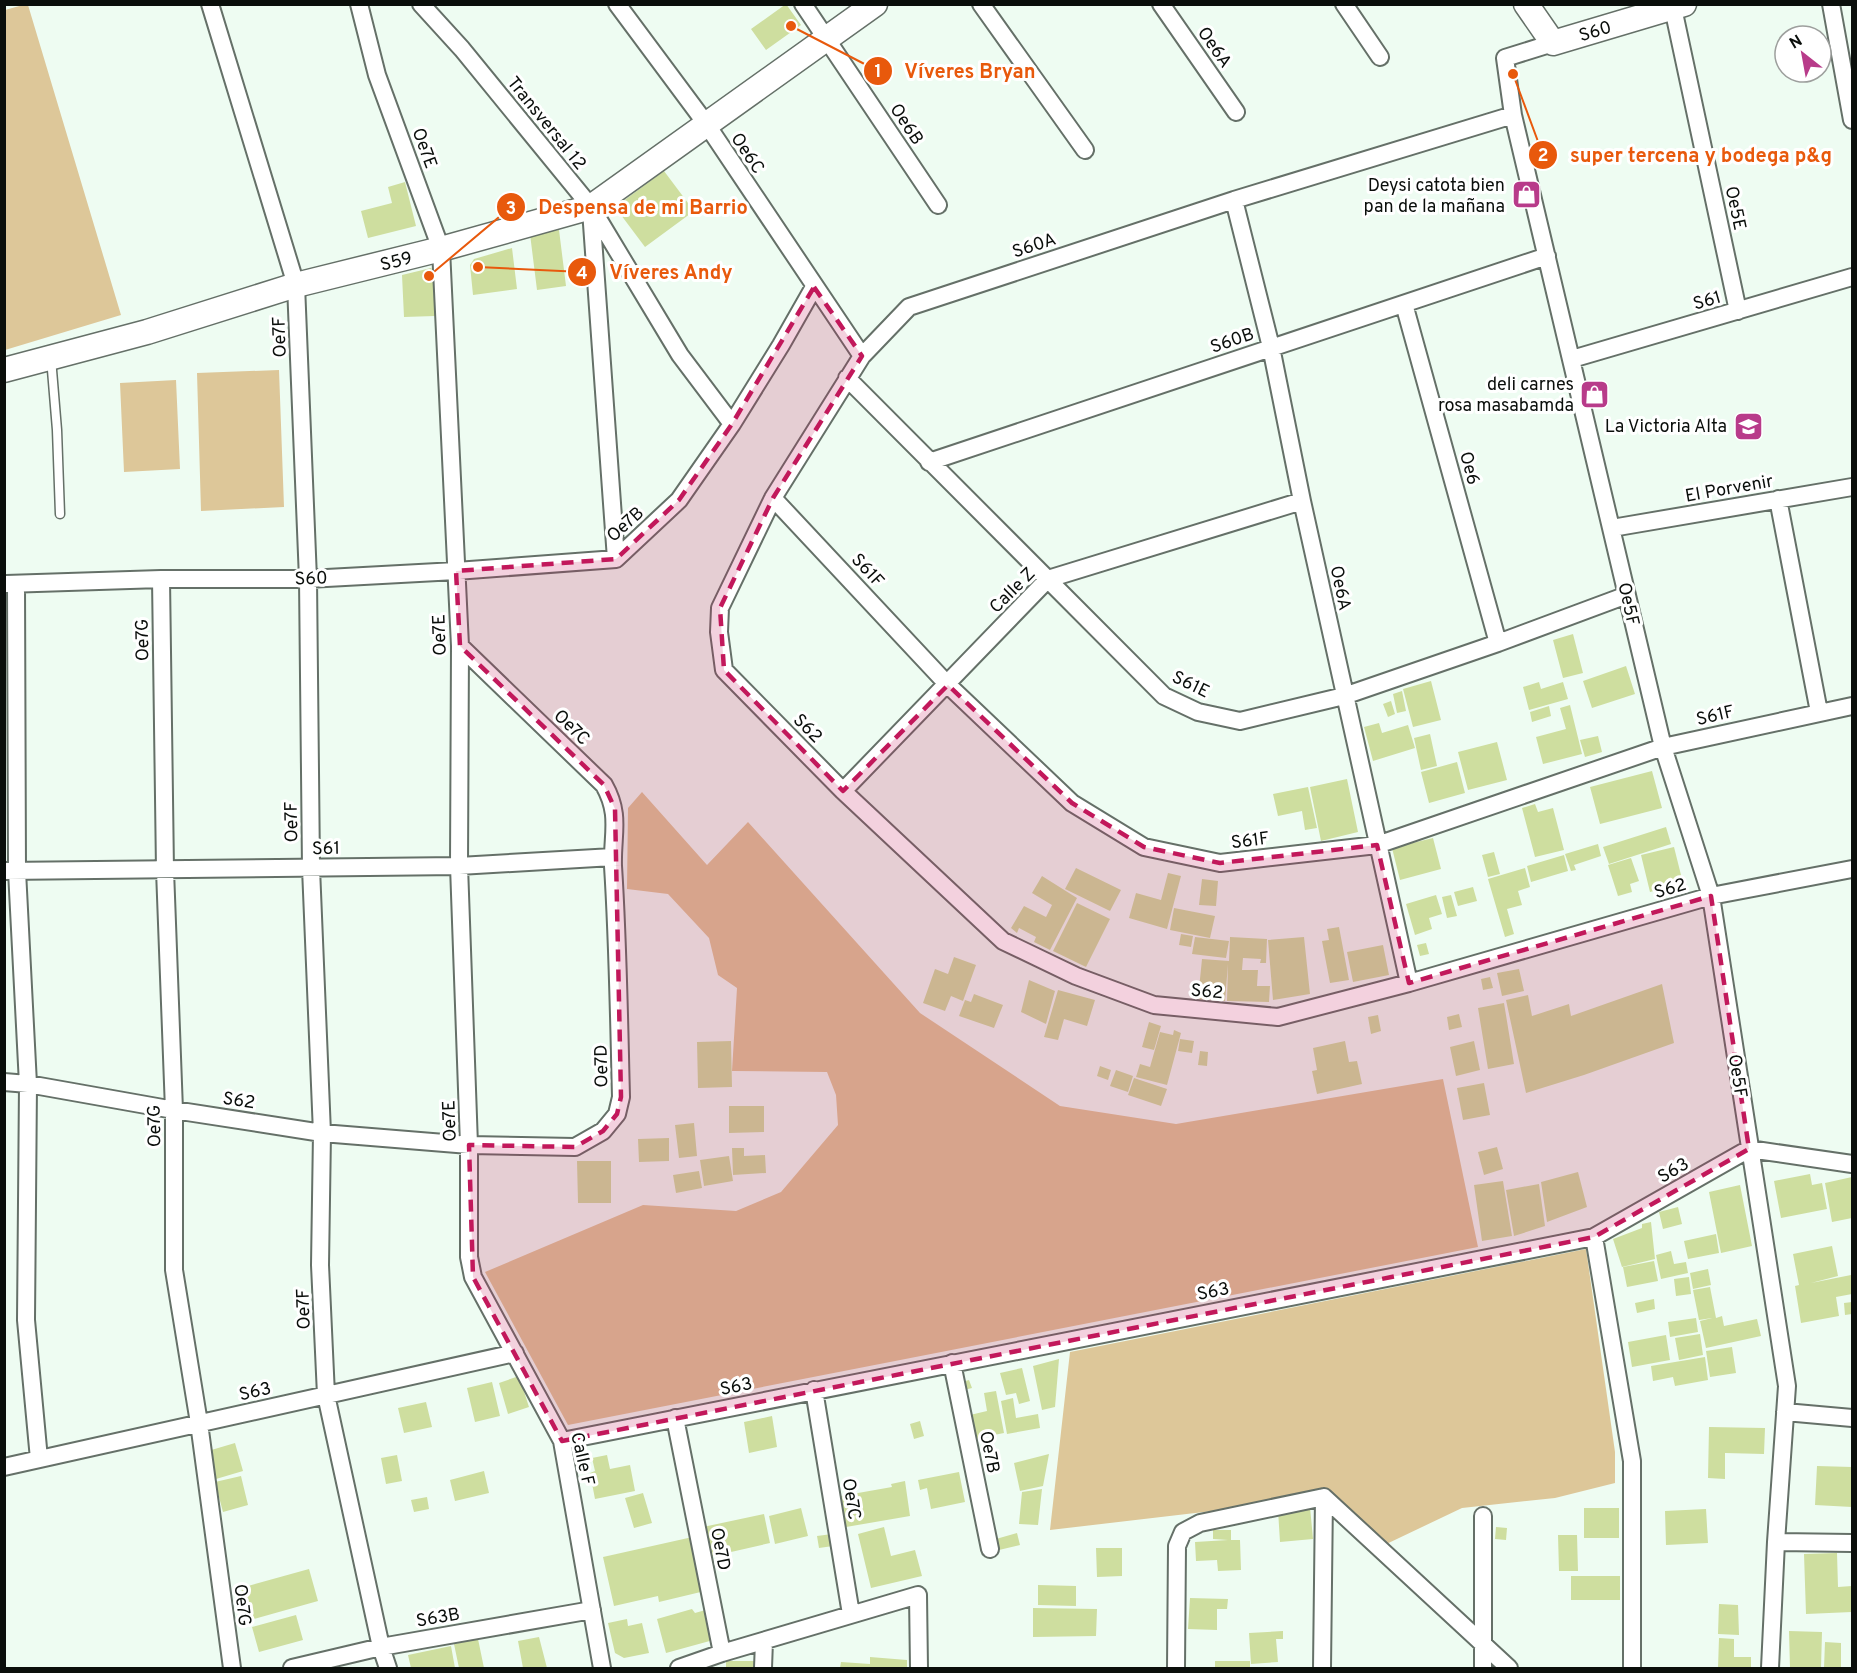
<svg xmlns="http://www.w3.org/2000/svg" width="1857" height="1673" viewBox="0 0 1857 1673" font-family="Overpass,sans-serif">
	<style>
		.green { fill: #ddc799 }
		.building { fill: #cede9f }
		.lines { fill: none; stroke-linecap: round; stroke-linejoin: round }
		.lane-casing { stroke: #657068; stroke-width: 11 }
		.street-casing { stroke: #657068; stroke-width: 20 }
		.secondary-casing { stroke: #657068; stroke-width: 27 }
		.lane { stroke: #fff; stroke-width: 8 }
		.street { stroke: #fff; stroke-width: 16 }
		.secondary { stroke: #fff; stroke-width: 24 }
		.marked { fill: #c2185b; fill-opacity: 0.2; stroke: #c2185b; stroke-width: 4.5; stroke-dasharray: 12 8; stroke-linejoin: round }
		.labels { text-anchor: middle; stroke-width: 6; stroke-linejoin: round; paint-order: stroke }
		.street-label { font-size: 18px; fill: #0a0e0b; stroke: #fff }
		.poi-label { font-size: 18px; fill: #0a0e0b; stroke: #fff; text-anchor: end }
		.leader { fill: none; stroke: #e8590c; stroke-width: 2 }
		.callout-dot { fill: #e8590c; stroke: #fff; stroke-width: 2 }
		.mark-label { font-size: 18px; text-anchor: middle; font-weight: bold; fill: #fff }
		.callout-label { font-size: 20px; text-anchor: middle; font-weight: bold; fill: #e8590c; stroke: #fff; stroke-width: 6; stroke-linejoin: round; paint-order: stroke }
	</style>
	<rect width="100%" height="100%" fill="#eefcf2"/>
	<path class="green" d="M23 5H28L121 315 5 350V10Z
		M279 370 284 507 201 511 197 373Z
		M176 380 180 469 124 472 120 383Z
		M642 792 707 865 748 822 920 1013 1060 1106 1176 1124 1443 1079 1478 1247 568 1425 485 1272 643 1205 736 1211 781 1192 838 1125 836 1095 827 1072 732 1071 737 988 718 975 709 938 668 894 627 889 628 808Z
		M1586 1249 1615 1452V1483L1555 1498 1462 1508 1378 1548 1324 1498 1050 1530 1070 1352Z"/>
	<path class="building" d="M786 4 801 25 766 50 751 29Z
		M664 171 694 211 645 247 615 207Z
		M405 182 416 226 368 238 361 211 392 203 388 187Z
		M559 230 566 286 537 290 530 234Z
		M512 248 517 289 473 295 470 265 474 259Z
		M431 268 436 274 435 316 404 317 402 275Z
		M1573 634 1583 673 1563 678 1553 640Z
		M1626 666 1635 694 1592 708 1583 681Z
		M1431 681 1441 720 1413 727 1403 689Z
		M1539 682 1541 689 1563 682 1568 699 1529 710 1523 687Z
		M1402 691 1406 711 1397 713 1393 694Z
		M1391 701 1395 714 1388 717 1383 704Z
		M1570 705 1582 754 1543 764 1536 737 1566 729 1560 708Z
		M1549 706 1551 716 1532 722 1530 712Z
		M1379 723 1382 733 1408 725 1415 748 1373 761 1364 727Z
		M1430 734 1437 766 1421 770 1414 738Z
		M1598 736 1602 752 1585 757 1580 740Z
		M1497 742 1507 780 1468 790 1458 752Z
		M1457 762 1465 793 1429 803 1421 772Z
		M1652 771 1662 808 1600 824 1590 787Z
		M1347 779 1358 832 1321 841 1310 787Z
		M1308 787 1317 828 1305 830 1302 811 1278 816 1273 794Z
		M1535 804 1538 812 1553 808 1564 850 1535 857 1522 808Z
		M1666 827 1671 844 1609 864 1603 847Z
		M1433 838 1441 869 1400 880 1392 848Z
		M1598 844 1601 856 1574 865 1576 870 1571 871 1565 854Z
		M1674 847 1683 883 1650 892 1641 855Z
		M1494 852 1500 874 1488 877 1482 855Z
		M1564 855 1568 871 1531 882 1527 866Z
		M1631 858 1639 881 1630 884 1632 892 1618 896 1608 865Z
		M1076 868 1121 890 1110 911 1065 889Z
		M1525 868 1530 887 1518 891 1522 905 1507 909 1514 934 1505 937 1488 879Z
		M1168 873 1181 876 1167 929 1129 918 1136 893 1161 900Z
		M1042 876 1077 898 1050 950 1034 942 1036 937 1019 928 1017 933 1011 928 1024 906 1046 917 1052 905 1032 893Z
		M1202 879 1218 881 1216 906 1199 905Z
		M1473 887 1477 901 1458 906 1454 892Z
		M1436 895 1442 914 1429 918 1432 929 1415 935 1406 904Z
		M1451 895 1457 916 1447 918 1442 897Z
		M1077 903 1110 919 1086 967 1053 951Z
		M1174 908 1215 916 1210 938 1170 930Z
		M1339 927 1349 980 1330 983 1322 941 1329 940 1327 929Z
		M1181 934 1193 936 1191 947 1179 945Z
		M1195 937 1229 941 1226 958 1192 954Z
		M1230 937 1267 939 1266 963H1260L1261 959 1243 958 1242 970H1258L1257 986H1270L1269 1002 1227 1001 1228 964 1225 1001 1198 999 1202 959 1229 961Z
		M1304 937 1310 994 1273 1000 1268 940Z
		M1426 943 1429 954 1420 956 1417 945Z
		M1383 945 1389 975 1353 982 1347 952Z
		M954 957 976 965 963 1001 951 996 945 1011 923 1003 935 969 948 974Z
		M1519 969 1524 991 1502 996 1497 973Z
		M1490 977 1493 988 1483 990 1481 979Z
		M1029 980 1055 991 1046 1024 1021 1012Z
		M1662 984 1674 1043 1584 1075 1526 1093 1506 1000 1528 995 1532 1016 1569 1004 1571 1016Z
		M1058 990 1095 1000 1087 1026 1064 1019 1058 1040 1044 1037Z
		M974 994 1003 1005 994 1028 959 1016 965 1000 971 1002Z
		M1504 1003 1514 1064 1488 1069 1478 1008Z
		M1459 1014 1462 1027 1449 1030 1447 1017Z
		M1378 1015 1381 1031 1371 1034 1368 1017Z
		M1149 1022 1161 1026 1154 1050 1142 1047Z
		M1174 1030 1181 1033 1167 1085 1136 1077 1140 1064 1150 1067 1160 1032 1173 1035Z
		M1180 1039 1194 1041 1192 1053 1178 1051Z
		M731 1041 732 1087 698 1088 697 1042Z
		M1345 1041 1349 1062 1357 1061 1362 1084 1317 1094 1312 1071 1317 1070 1313 1048Z
		M1474 1041 1480 1070 1456 1076 1450 1047Z
		M1200 1051 1208 1052 1207 1066 1198 1065Z
		M1100 1066 1111 1070 1108 1080 1097 1076Z
		M1116 1070 1133 1076 1128 1092 1110 1086Z
		M1134 1078 1167 1089 1161 1106 1128 1095Z
		M1484 1083 1490 1115 1463 1120 1457 1088Z
		M729 1106H764V1132L729 1133Z
		M694 1123 697 1156 679 1158 675 1125Z
		M669 1138V1161L639 1162 638 1139Z
		M1497 1147 1503 1169 1484 1175 1478 1152Z
		M732 1148H744V1156L765 1155 766 1173 733 1175Z
		M729 1156 733 1181 704 1186 700 1160Z
		M577 1161H611V1203H578Z
		M699 1171 702 1188 676 1193 673 1175Z
		M1578 1172 1587 1207 1547 1222 1541 1182Z
		M1810 1174 1812 1185 1822 1183 1827 1209 1781 1218 1774 1181Z
		M1852 1177V1218L1832 1222 1825 1183Z
		M1503 1181 1512 1236 1482 1241 1474 1185Z
		M1539 1184 1545 1226 1514 1236 1506 1190Z
		M1740 1185 1752 1246 1721 1253 1709 1192Z
		M1678 1207 1682 1224 1663 1229 1659 1212Z
		M1651 1222 1655 1259 1622 1267 1613 1239 1642 1228V1224Z
		M1716 1234 1719 1253 1688 1259 1684 1241Z
		M1832 1246 1838 1276 1811 1283 1851 1275 1852 1294 1836 1297 1839 1316 1801 1323 1795 1286 1799 1285 1793 1254Z
		M1671 1251 1674 1264 1686 1262 1688 1273 1661 1279 1656 1255Z
		M1654 1261 1658 1281 1627 1287 1623 1267Z
		M1708 1269 1711 1285 1693 1289 1690 1273Z
		M1689 1277 1691 1294 1676 1296 1674 1279Z
		M1710 1287 1716 1318 1722 1316 1724 1326 1757 1319 1761 1336 1706 1348 1700 1321 1712 1318 1699 1320 1693 1290Z
		M1654 1299 1655 1309 1637 1313 1635 1303Z
		M1852 1302V1314L1845 1315 1844 1303Z
		M1696 1318 1698 1332 1670 1337 1668 1322Z
		M1700 1334 1703 1355 1679 1360 1675 1338Z
		M1666 1335 1670 1360 1632 1367 1628 1342Z
		M1732 1347 1736 1373 1710 1377 1706 1351Z
		M1705 1357 1708 1380 1675 1386 1673 1377 1653 1381 1651 1366Z
		M1059 1359 1055 1407 1042 1410 1033 1366Z
		M1022 1368 1030 1401 1019 1404 1016 1393 1006 1395 1000 1373Z
		M519 1376 529 1407 508 1414 499 1383Z
		M969 1380 972 1388 964 1390 962 1382Z
		M492 1382 500 1416 475 1422 467 1388Z
		M996 1391 1004 1433 974 1439 970 1415 987 1411 984 1393Z
		M1013 1398 1016 1418 1038 1414 1040 1428 1007 1434 1001 1401Z
		M426 1402 432 1427 404 1433 398 1408Z
		M772 1416 777 1447 749 1453 744 1422Z
		M920 1421 924 1436 914 1439 910 1424Z
		M1709 1427 1765 1428 1764 1454 1725 1453V1479L1708 1478Z
		M235 1443 243 1471 216 1479 208 1451Z
		M1049 1454 1043 1486 1020 1491 1014 1463Z
		M397 1455 402 1481 386 1484 381 1458Z
		M607 1455 610 1469 630 1465 635 1491 595 1499 590 1473 595 1471 592 1458Z
		M1817 1466 1852 1467V1507L1815 1505Z
		M484 1471 489 1493 455 1501 450 1480Z
		M959 1472 965 1502 931 1509 927 1488 920 1490 918 1480Z
		M241 1476 248 1505 223 1512 215 1482Z
		M905 1481 910 1516 846 1527 841 1496 892 1487 891 1484Z
		M1042 1489 1038 1525 1019 1524 1022 1492Z
		M643 1493 652 1523 634 1528 625 1498Z
		M427 1497 429 1509 414 1512 411 1500Z
		M1310 1507 1313 1539 1280 1542 1278 1510Z
		M801 1508 808 1536 775 1544 769 1516Z
		M1584 1508H1619V1538H1584Z
		M1706 1509 1708 1543 1666 1545 1665 1511Z
		M764 1514 770 1543 709 1557 703 1527Z
		M884 1527 891 1556 915 1550 922 1576 871 1588 858 1534Z
		M1496 1527 1507 1528 1506 1540 1495 1539Z
		M1213 1530H1231V1540H1240L1241 1570 1218 1571 1217 1560 1196 1561 1195 1542 1228 1540 1213 1539Z
		M1017 1533 1020 1545 999 1550 996 1539Z
		M832 1534 833 1546 819 1548 817 1536Z
		M1558 1535H1577L1578 1571H1559Z
		M697 1536 709 1590 659 1602 658 1596 614 1606 603 1557Z
		M1096 1548H1122V1576L1097 1577Z
		M1837 1553 1838 1587 1852 1586V1612L1806 1614 1804 1554Z
		M309 1569 318 1601 250 1620 241 1588Z
		M1571 1576H1620V1600H1571Z
		M1038 1585 1076 1586V1606L1038 1605Z
		M1190 1598 1228 1599 1227 1609H1217V1630L1188 1629Z
		M1719 1604 1738 1605 1739 1635 1718 1634Z
		M1033 1608 1097 1609 1096 1636 1033 1637Z
		M692 1609 695 1613 709 1609 717 1639 666 1653 657 1619Z
		M296 1615 303 1640 259 1652 252 1627Z
		M627 1619 628 1626 642 1623 649 1653 624 1658 615 1653 608 1623Z
		M1283 1631V1639H1276L1278 1662 1251 1664 1249 1633Z
		M1789 1631 1822 1632 1821 1668H1790Z
		M539 1637 547 1668H523L518 1641Z
		M1719 1638 1734 1639V1657H1751V1668H1718Z
		M478 1639 484 1668H459L454 1644Z
		M1825 1642 1841 1643V1668H1824Z
		M451 1646 455 1668H411L408 1655Z
		M870 1657 907 1660V1668H840L841 1662 870 1664Z
		M726 1661H757V1668H726Z
		M1215 1661H1250V1668H1215Z"/>
	<g class="lines">
		<defs>
			<path id="lane" d="M51 358 57 430 60 514"/>
			<path id="street" d="M210 4 296 285 308 579 311 868 322 1133 320 1265 326 1395 381 1647 388 1668
				M359 4 377 75 441 249 460 646 459 866 469 1145V1257L473 1277 562 1441 602 1668
				M421 4 462 49 591 207 680 355 732 424
				M617 4 707 125 862 356
				M803 4 938 205
				M981 4 1085 150
				M1161 4 1236 112
				M1344 4 1380 57
				M1831 4 1852 120
				M1673 8 1738 311
				M1553 43 1505 58 1513 115 1663 747 1711 896 1787 1386 1776 1542 1770 1668
				M1513 115 1234 200 909 307 862 356 773 498 720 608 719 632 724 670 843 791 1003 941 1076 976 1154 1005 1278 1017 1409 983 1711 896 1852 869
				M1234 200 1271 347 1302 501 1409 983
				M591 210 616 559
				M1404 304 1498 643
				M1572 359 1852 277
				M847 378 1164 696 1198 712 1240 721 1344 696 1498 643 1627 595
				M929 462 1547 256
				M773 498 948 685 1072 803 1144 847 1220 863 1377 845 1663 747 1852 706
				M1778 499 1819 712
				M1612 528 1852 487
				M616 559 679 500 732 424 781 345 814 287
				M161 579 165 870 174 1110V1270L199 1423 232 1668
				M6 584 161 579H308L456 571 616 559
				M16 584 17 871 28 1084 26 1320 39 1459
				M843 791 1048 579 1302 501
				M4 871 459 866 613 857
				M4 1082 28 1084 174 1110 322 1133 469 1145 575 1147 603 1131 617 1114 621 1097C619 1020 618 943 613 866 612 834 621 815 604 785L460 646
				M1594 1237 1632 1461V1668
				M952 1363 990 1549
				M814 1390 851 1614
				M1785 1412 1852 1418
				M675 1418 722 1653
				M562 1441 1594 1237 1749 1149 1852 1164
				M4 1467 515 1353
				M1324 1497 1509 1668
				M1776 1542 1852 1543
				M292 1668 381 1647 592 1610
				M679 1668 722 1653 918 1595 919 1668
				M763 1668 764 1641
				M1176 1668 1177 1546 1183 1532 1200 1523 1324 1497
				M1322 1668 1324 1497
				M1483 1668V1516"/>
			<path id="secondary" d="M1526 4 1553 43 1684 4
				M4 370 147 332 296 285 441 249 591 207 875 4"/>
		</defs>
		<use href="#lane" class="lane-casing"/>
		<use href="#street" class="street-casing"/>
		<use href="#secondary" class="secondary-casing"/>
		<use href="#lane" class="lane"/>
		<use href="#street" class="street"/>
		<use href="#secondary" class="secondary"/>
	</g>
	<path class="marked" d="M814 287 862 356 773 498 720 608 724 670 843 791 948 685 1072 803 1144 847 1220 863 1377 845 1409 983 1711 896 1749 1149 1594 1237 562 1441 473 1277 469 1145 575 1147 603 1131 617 1114 621 1097 615 809 604 785 460 646 456 571 616 559 679 500 732 424Z"/>
	<defs>
		<symbol id="shop-square" viewBox="-11 -11 22 22"><rect x="-9" y="-9" width="18" height="18" rx="4" fill="#b83b8a" stroke="#fff"/><path d="M-5-2.5h2.3a2.7 3.5 0 0 1 5.4 0H5L5.5 6h-11ZM-1.5-2.5h3a1.5 2.3 0 0 0-3 0Z" fill="#fff"/></symbol>
		<symbol id="school-square" viewBox="-11 -11 22 22"><rect x="-9" y="-9" width="18" height="18" rx="4" fill="#b83b8a" stroke="#fff"/><path d="M0-5L7-2L0 1L-7-2ZM-4 1L0 2.5L4 1V4Q0 6-4 4Z" fill="#fff"/></symbol>
	</defs>
	<g fill-rule="evenodd">
		<use href="#shop-square" x="1510" y="178" width="33" height="33"/>
		<use href="#shop-square" x="1578" y="378" width="33" height="33"/>
		<use href="#school-square" x="1732" y="410" width="33" height="33"/>
	</g>
	<g class="labels">
		<g class="street-label">
			<text transform="translate(1595 31) rotate(-17)" y="6">S60</text>
			<text transform="translate(1215 47) rotate(55)" y="6">Oe6A</text>
			<text transform="translate(547 123) rotate(51)" y="6">Transversal 12</text>
			<text transform="translate(907 124) rotate(56)" y="6">Oe6B</text>
			<text transform="translate(425 148) rotate(70)" y="6">Oe7E</text>
			<text transform="translate(748 153) rotate(56)" y="6">Oe6C</text>
			<text transform="translate(1736 208) rotate(78)" y="6">Oe5E</text>
			<text transform="translate(1034 245) rotate(-18)" y="6">S60A</text>
			<text transform="translate(396 261) rotate(-14)" y="6">S59</text>
			<text transform="translate(1707 300) rotate(-16)" y="6">S61</text>
			<text transform="translate(279 337) rotate(-92)" y="6">Oe7F</text>
			<text transform="translate(1232 340) rotate(-19)" y="6">S60B</text>
			<text transform="translate(1470 468) rotate(74)" y="6">Oe6</text>
			<text transform="translate(1729 488) rotate(-10)" y="6">El Porvenir</text>
			<text transform="translate(625 524) rotate(-42)" y="6">Oe7B</text>
			<text transform="translate(868 570) rotate(47)" y="6">S61F</text>
			<text transform="translate(311 578) rotate(-2)" y="6">S60</text>
			<text transform="translate(1341 588) rotate(78)" y="6">Oe6A</text>
			<text transform="translate(1012 590) rotate(-45)" y="6">Calle Z</text>
			<text transform="translate(1629 604) rotate(77)" y="6">Oe5F</text>
			<text transform="translate(439 635) rotate(-92)" y="6">Oe7E</text>
			<text transform="translate(142 640) rotate(-91)" y="6">Oe7G</text>
			<text transform="translate(1191 684) rotate(26)" y="6">S61E</text>
			<text transform="translate(1715 715) rotate(-13)" y="6">S61F</text>
			<text transform="translate(572 727) rotate(44)" y="6">Oe7C</text>
			<text transform="translate(808 728) rotate(45)" y="6">S62</text>
			<text transform="translate(291 822) rotate(-91)" y="6">Oe7F</text>
			<text transform="translate(1250 840) rotate(-7)" y="6">S61F</text>
			<text transform="translate(326 848) rotate(-1)" y="6">S61</text>
			<text transform="translate(1670 888) rotate(-16)" y="6">S62</text>
			<text transform="translate(1207 991) rotate(5)" y="6">S62</text>
			<text transform="translate(601 1066) rotate(-91)" y="6">Oe7D</text>
			<text transform="translate(1738 1076) rotate(81)" y="6">Oe5F</text>
			<text transform="translate(239 1100) rotate(9)" y="6">S62</text>
			<text transform="translate(449 1121) rotate(-92)" y="6">Oe7E</text>
			<text transform="translate(154 1126) rotate(-91)" y="6">Oe7G</text>
			<text transform="translate(1673 1170) rotate(-30)" y="6">S63</text>
			<text transform="translate(1213 1291) rotate(-11)" y="6">S63</text>
			<text transform="translate(303 1309) rotate(-92)" y="6">Oe7F</text>
			<text transform="translate(736 1386) rotate(-11)" y="6">S63</text>
			<text transform="translate(255 1391) rotate(-13)" y="6">S63</text>
			<text transform="translate(990 1452) rotate(79)" y="6">Oe7B</text>
			<text transform="translate(583 1459) rotate(77)" y="6">Calle F</text>
			<text transform="translate(852 1499) rotate(81)" y="6">Oe7C</text>
			<text transform="translate(721 1549) rotate(79)" y="6">Oe7D</text>
			<text transform="translate(243 1605) rotate(83)" y="6">Oe7G</text>
			<text transform="translate(438 1617) rotate(-10)" y="6">S63B</text>
		</g>
		<g class="poi-label">
			<text x="1505" y="191">Deysi catota bien<tspan x="1505" dy="21">pan de la mañana</tspan></text>
			<text x="1574" y="390">deli carnes<tspan x="1574" dy="21">rosa masabamda</tspan></text>
			<text x="1727" y="432">La Victoria Alta</text>
		</g>
	</g>
	<path class="leader" d="M791 26L878 71M1513 74L1543 155M429 276L511 207M478 267L582 272"/>
	<g class="callout-dot">
		<circle cx="791" cy="26" r="6"/>
		<circle cx="1513" cy="74" r="6"/>
		<circle cx="429" cy="276" r="6"/>
		<circle cx="478" cy="267" r="6"/>
		<circle cx="878" cy="71" r="15"/>
		<circle cx="1543" cy="155" r="15"/>
		<circle cx="511" cy="207" r="15"/>
		<circle cx="582" cy="272" r="15"/>
	</g>
	<g class="mark-label">
		<text x="878" y="77">1</text>
		<text x="1543" y="161">2</text>
		<text x="511" y="214">3</text>
		<text x="582" y="279">4</text>
	</g>
	<g class="callout-label">
		<text x="970" y="78">Víveres Bryan</text>
		<text x="1701" y="162">super tercena y bodega p&amp;g</text>
		<text x="643" y="214">Despensa de mi Barrio</text>
		<text x="671" y="279">Víveres Andy</text>
	</g>
	<rect width="1857" height="1673" fill="none" stroke="#0a0e0b" stroke-width="12"/>
	<g transform="translate(1803 54) rotate(329)"><circle r="28" fill="#ffffff" stroke="#9d9f9d" stroke-width="1.5"/>
	<path d="M0-4.5L10 22L0 15L-10 22Z" fill="#b83b8a"/>
	<text y="-9" font-size="16" font-weight="bold" text-anchor="middle" fill="#0a0e0b">N</text>
	</g>
</svg>
